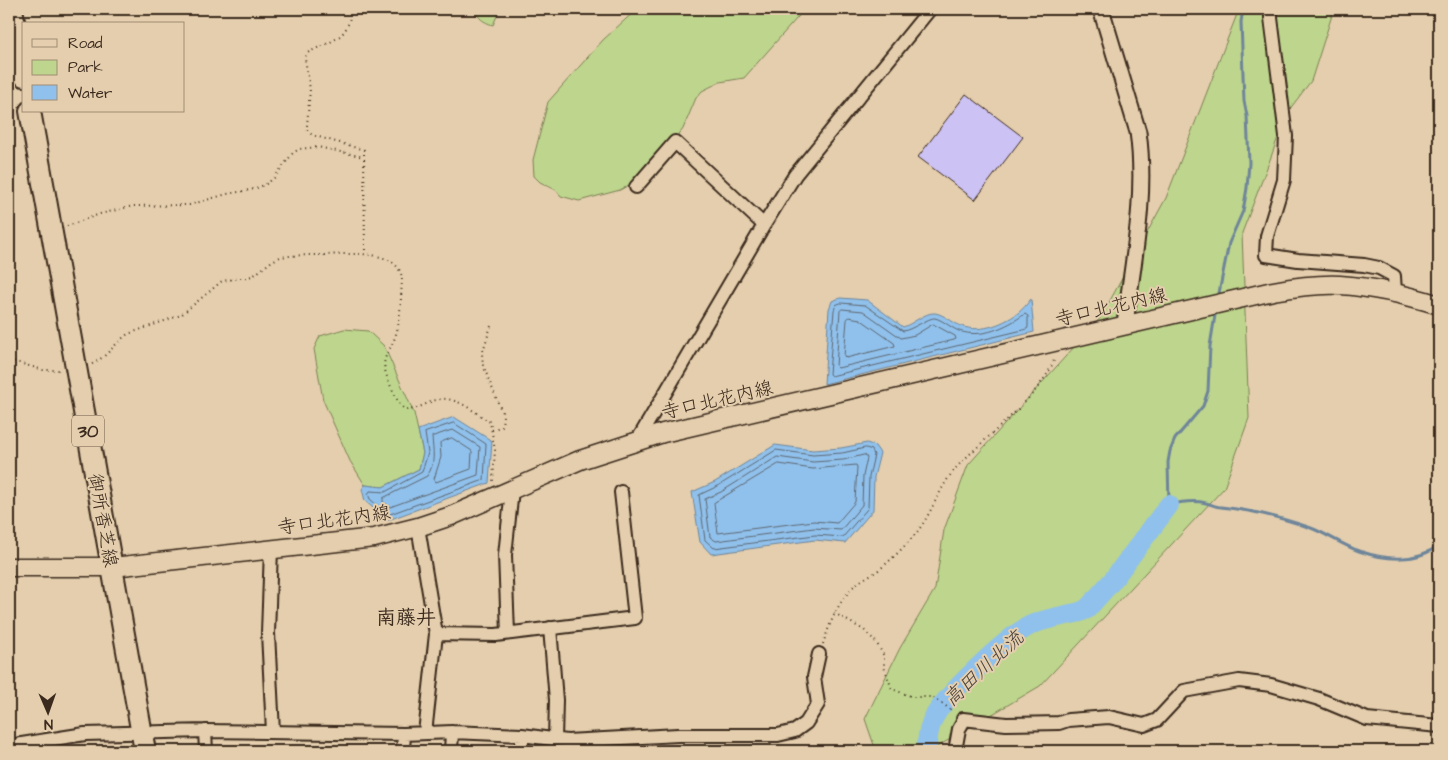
<svg xmlns="http://www.w3.org/2000/svg" width="1448" height="760" viewBox="0 0 1448 760" font-family="'Architects Daughter','Klee One',sans-serif">
	<style>
		.green { fill: #bdd58c; stroke: #7c8055 }
		.water { fill: #90c1ec; stroke: #6e859a }
		.lines { fill: none; stroke-linecap: round; stroke-linejoin: round }
		.shore { stroke: #5d6670; stroke-width: 1 }
		.stream { stroke: #6e859a; stroke-width: 3 }
		.river { stroke: #90c1ec; stroke-width: 20 }
		.building { fill: #ccc2f4; stroke: #3b2a1e }
		.minor-casing { stroke: #3b2a1e; stroke-width: 16 }
		.tertiary-casing { stroke: #3b2a1e; stroke-width: 19 }
		.secondary-casing { stroke: #3b2a1e; stroke-width: 21 }
		.primary-casing { stroke: #3b2a1e; stroke-width: 24 }
		.path { stroke: #3b2a1e; stroke-width: 2; stroke-dasharray: 1 4; stroke-linecap: butt }
		.minor { stroke: #e4cead; stroke-width: 12 }
		.tertiary { stroke: #e4cead; stroke-width: 15 }
		.secondary { stroke: #e4cead; stroke-width: 18 }
		.primary { stroke: #e4cead; stroke-width: 20 }
		.labels { text-anchor: middle; stroke-width: 4; stroke-linejoin: round; paint-order: stroke }
		.shield { fill: #e4cead; stroke: #6e5b49; stroke-width: 1 }
		.shield-label { font-size: 18px; font-weight: bold; fill: #3b2a1e }
		.street-label { font-size: 19px; fill: #3b2a1e; stroke: #e4cead }
		.neighbourhood-label { font-size: 20px; font-weight: bold; fill: #3b2a1e; stroke: #e4cead }
		.water-label { font-size: 20px; font-style: italic; fill: #48413d; stroke: #e4cead }
	</style>
	<rect width="100%" height="100%" fill="#e4cead"/>
	<filter id="ink" filterUnits="userSpaceOnUse"><feTurbulence type="fractalNoise" baseFrequency=".02" numOctaves="2"/><feDisplacementMap in="SourceGraphic" scale="10" xChannelSelector="R" yChannelSelector="G"/><feConvolveMatrix kernelMatrix="1 2 1 2 8 2 1 2 1" color-interpolation-filters="sRGB"/></filter>
	<g filter="url(#ink)">
		<path class="green" d="M474 9H500L493 25C483 22 478 18 474 9Z
			M637 9H805L744 78 720 82 702 91 696 98 683 129 650 173 620 190 579 201 561 196 556 190 540 182 534 176 533 160 548 102 603 40Z
			M1239 9H1334L1311 81 1286 114 1271 157 1242 233 1249 418 1224 488 1040 686 930 751H876L865 719 900 648 935 589 944 530 968 465 1101 317 1166 198Z
			M344 329 368 331 384 346 414 413 423 453 419 469 383 487 365 485 350 461 323 400 314 349 320 336Z"/>
		<path class="water" d="M840 298 867 300 903 327C913 324 925 312 935 313 943 314 952 322 959 325 977 334 1002 325 1018 313 1023 309 1027 304 1031 299L1034 332 824 384 829 309 832 301Z
			M454 417 492 441 489 483 391 519H386L365 501 362 489 365 485 383 487 419 469 423 453 418 430Z
			M867 443 875 446 880 453 874 477 873 510 845 543 815 540 711 554 700 542 692 492 715 482 775 445 813 450 841 448Z"/>
		<g class="lines">
			<path class="shore" d="M841 303 865 305 903 331C912 330 929 317 935 318 943 320 951 328 959 331 982 339 1006 327 1025 314L1028 316V327L1027 329 831 376 829 374 834 310 836 305Z
				M842 309 863 311 901 338 915 335 933 324 955 336 956 339 954 340 838 368 836 366 840 311Z
				M849 317 860 319 894 343 895 346 846 358 844 356 847 320Z
				M454 423 486 444 484 480 390 514H387L370 499 368 494 370 491 385 492 422 472 428 453 425 433Z
				M453 430 480 447 478 475 390 507 383 502V498L427 476C436 463 433 452 432 437Z
				M452 438 472 451 471 469 436 482 434 479 441 457 440 443Z
				M866 448 872 450 874 455 869 477 868 508 843 537 815 535 714 548 705 540 699 495 718 486 776 450 813 455 842 453Z
				M865 455 867 458 863 476 862 505 841 530 814 528 716 541 710 537 705 499 721 492 777 457 813 462 843 460Z
				M779 464 813 469 856 465 857 467 855 502 837 523 814 521 718 533 714 503Z"/>
			<path class="stream" d="M1218 298 1229 243 1243 211 1247 188 1249 163 1247 116 1244 101 1241 22 1243 9
				M1216 309 1210 346 1208 391 1203 406 1175 439 1170 451 1168 462 1169 505C1181 502 1194 500 1206 503 1211 504 1216 507 1221 507 1251 510 1282 518 1311 528 1327 534 1342 545 1359 551 1385 560 1417 563 1439 545"/>
			<path class="river" d="M926 751C927 741 928 731 932 721 942 698 1008 636 1031 625 1046 618 1065 616 1080 612L1087 609 1112 581 1169 505"/>
		</g>
		<path class="building" d="M966 94 1023 137 975 200 918 157Z"/>
		<g class="lines">
			<defs>
				<path id="minor" d="M1271 9V18L1286 136 1284 180 1267 236 1266 255 1298 260 1364 265 1379 268 1394 276 1395 292
					M636 187 675 142 764 225
					M637 441 764 225 795 175 930 9
					M418 527 436 634 425 733
					M271 549 268 633 273 732
					M550 628 556 700 555 740
					M508 633 505 555 512 490
					M436 634 496 635 635 618 621 492
					M205 731 206 751
					M522 735V751
					M9 746 85 734 205 731 404 734 452 732 522 735 567 741 678 735H778L795 731 806 723 818 704 814 677 819 654
					M403 751 404 734
					M451 751 452 732
					M955 751 959 729 963 722V719L1006 724 1059 723 1068 720 1109 717 1144 725 1157 720 1184 691 1239 681 1271 685 1319 699 1367 719 1439 726"/>
				<path id="tertiary" d="M1101 9 1138 132C1147 195 1133 261 1125 324"/>
				<path id="secondary" d="M9 567H113L374 538 418 527 451 516 580 460 663 433 1273 291C1295 287 1317 284 1340 285 1374 287 1407 295 1439 305"/>
				<path id="primary" d="M12 9 24 76
					M30 111 145 751"/>
			</defs>
			<use href="#minor" class="minor-casing"/>
			<use href="#tertiary" class="tertiary-casing"/>
			<use href="#secondary" class="secondary-casing"/>
			<use href="#primary" class="primary-casing"/>
			<path class="path" d="M336 9 350 11
				M351 9C349 42 329 40 306 54L305 59 310 89 307 126 308 131 312 135 364 150 365 253
				M67 226 100 214 133 206 189 205 227 194 255 189 266 184 274 178 293 153 299 149 318 147 364 157
				M9 360 43 370H60
				M92 364C108 356 114 344 128 334L181 315 222 281 253 276 272 261 280 257C295 255 311 255 326 255 348 254 399 248 402 279 401 294 401 311 398 326 391 361 374 351 393 391 397 399 399 406 406 410 417 410 426 403 436 400 455 394 475 413 490 422L495 450 493 481
				M492 430 502 426 503 415 483 365 482 354 492 323
				M834 613 864 630 876 642 884 656V667L892 689 913 697H932L953 711
				M823 644C830 623 837 604 853 587 858 582 868 576 874 573 885 567 910 541 918 531 932 512 940 487 955 469 982 439 1044 395 1055 357"/>
			<use href="#minor" class="minor"/>
			<use href="#tertiary" class="tertiary"/>
			<use href="#secondary" class="secondary"/>
			<use href="#primary" class="primary"/>
		</g>
	</g>
	<g class="labels">
		<rect class="shield" x="72" y="415.5" width="32" height="31" rx="4"/>
		<g class="shield-label">
			<text x="88" y="437">30</text>
		</g>
		<g class="street-label">
			<text transform="translate(1111 306) rotate(-13)" y="7">寺口北花内線</text>
			<text transform="translate(717 399) rotate(-13)" y="7">寺口北花内線</text>
			<text transform="translate(334 519) rotate(-8)" y="7">寺口北花内線</text>
			<text transform="translate(104 520) rotate(80)" y="7">御所香芝線</text>
		</g>
		<g class="neighbourhood-label">
			<text x="406" y="624">南藤井</text>
		</g>
		<g class="water-label">
			<text transform="translate(983 668) rotate(-43)" y="7">高田川北流</text>
		</g>
	</g>
	<rect width="1448" height="760" fill="none" stroke="#e4cead" stroke-width="30"/>
	<rect x="15" y="15" width="1418" height="730" fill="none" stroke="#3b2a1e" stroke-width="2" filter="url(#ink)"/>
	<rect x="22" y="22" width="162" height="90" fill="#e4cead" stroke="#a08c74"/>
	<rect x="32" y="39" width="25" height="8" fill="#e4cead" stroke="#a08c74"/>
	<text x="68" y="48" font-size="15" fill="#3b2a1e">Road</text>
	<rect x="32" y="60" width="25" height="15" fill="#bdd58c" stroke="#a08c74"/>
	<text x="68" y="72" font-size="15" fill="#3b2a1e">Park</text>
	<rect x="32" y="85" width="25" height="15" fill="#90c1ec" stroke="#a08c74"/>
	<text x="68" y="98" font-size="15" fill="#3b2a1e">Water</text>
	<g transform="translate(48 712) rotate(178)" stroke="#e4cead" stroke-width="4" paint-order="stroke">
	<path d="M0-4L9 19L0 12L-9 19Z" fill="#3b2a1e"/>
	<text y="-8" font-size="14" font-weight="bold" text-anchor="middle" fill="#3b2a1e">N</text>
	</g>
</svg>
